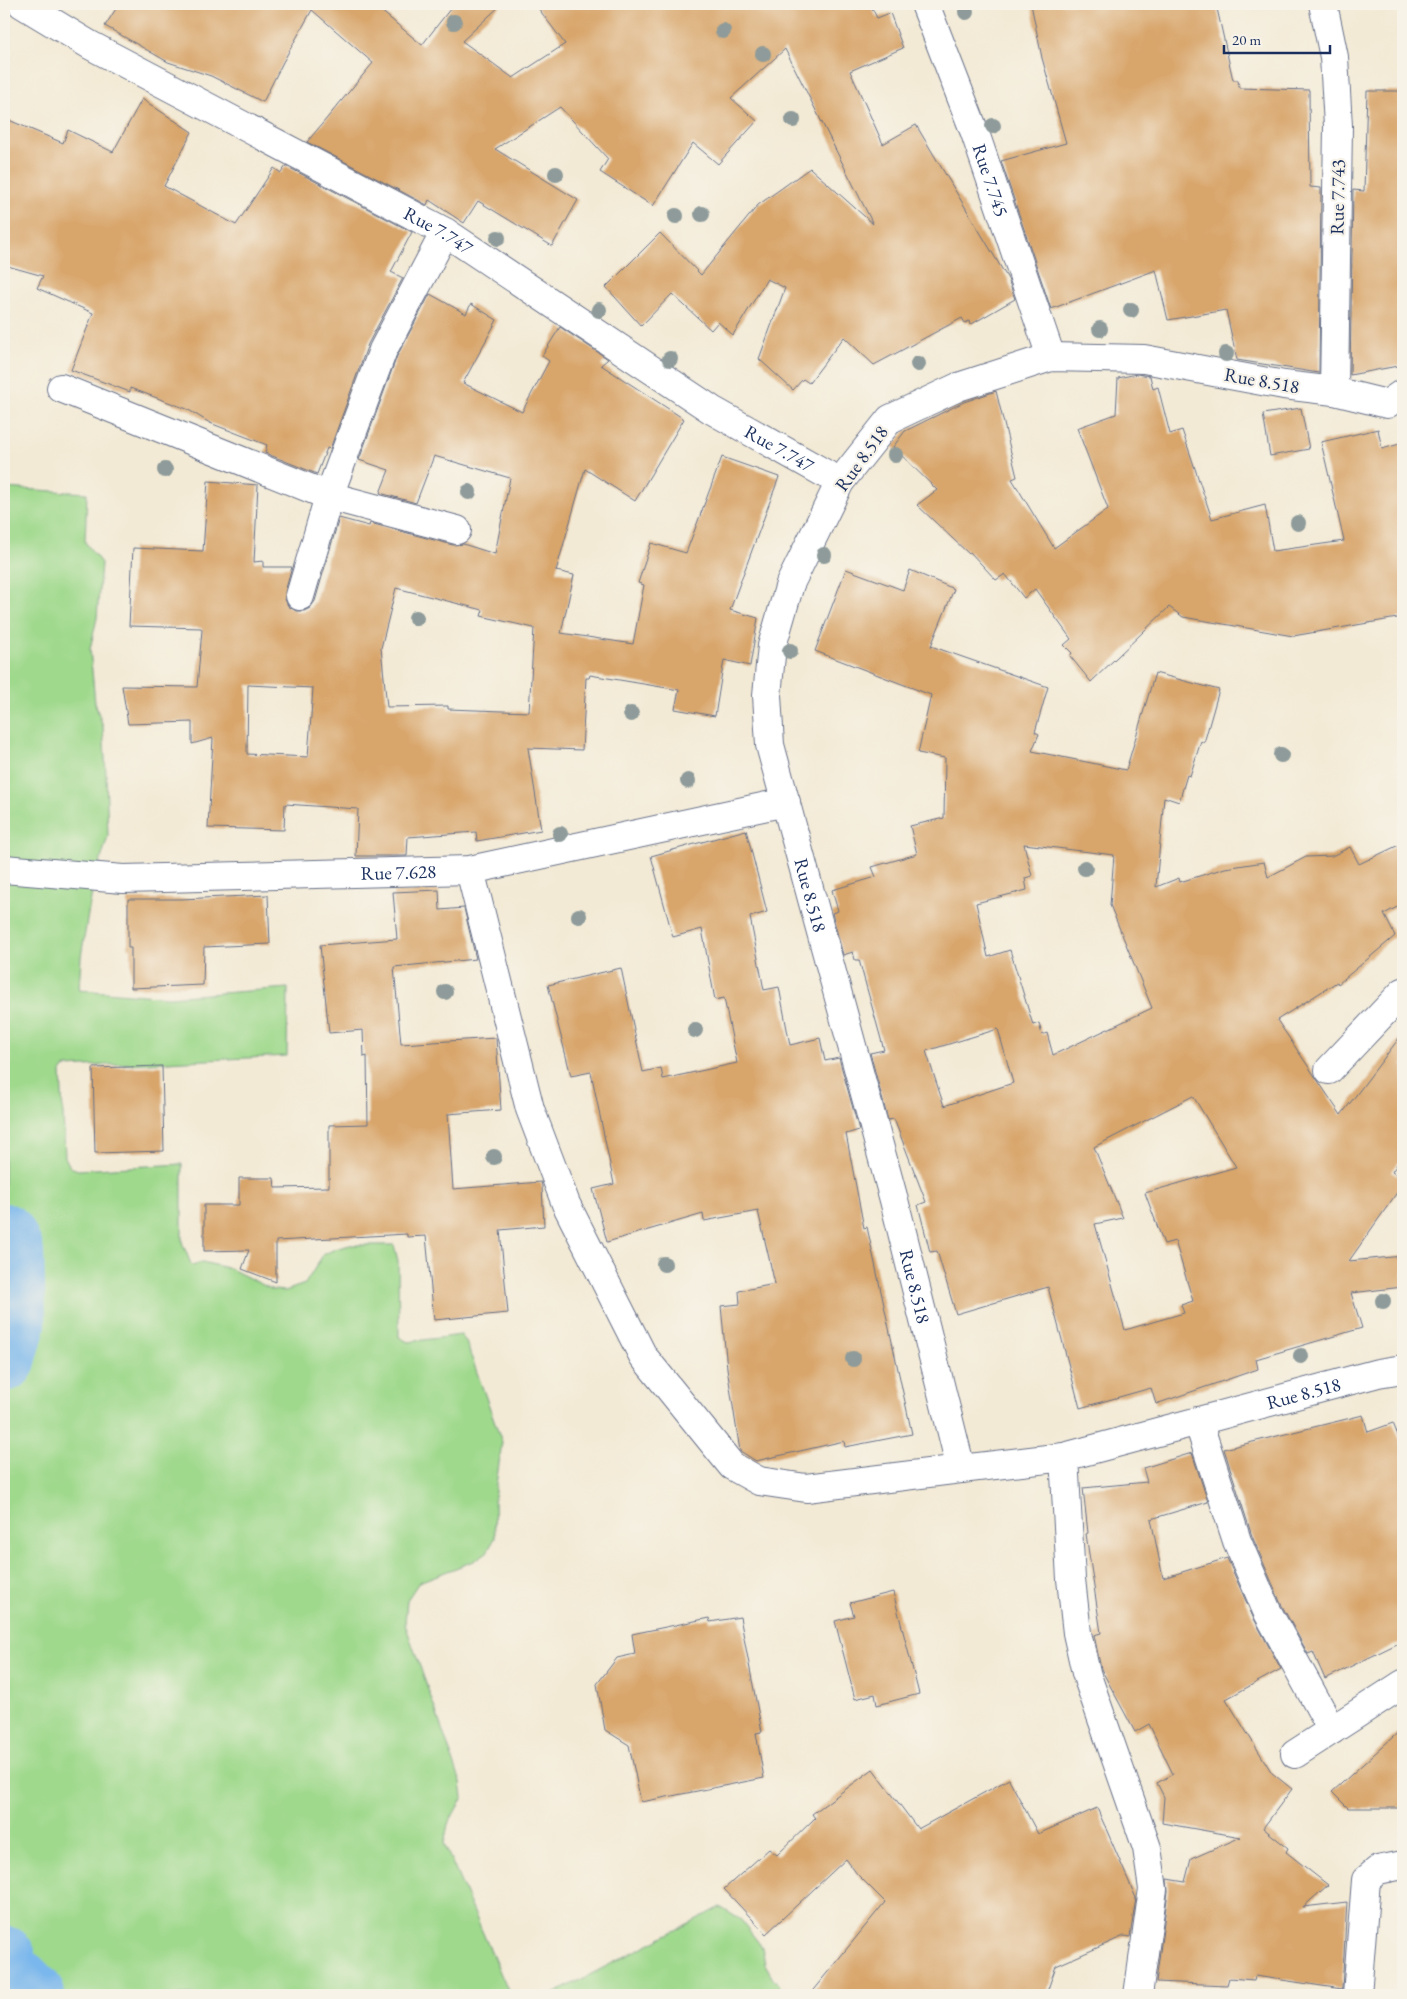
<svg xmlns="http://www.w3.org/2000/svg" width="1407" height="1999" viewBox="0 0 1407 1999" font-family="'EB Garamond',serif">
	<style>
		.green { fill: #9fd98c; stroke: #5d8475 }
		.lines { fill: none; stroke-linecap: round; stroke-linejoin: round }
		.river { stroke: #7ab7ec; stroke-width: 64 }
		.building { fill: #d8a56a; fill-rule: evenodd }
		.minor-casing { stroke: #677088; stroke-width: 30 }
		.minor { stroke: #fff; stroke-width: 28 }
		.tree { fill: #8e9b9a }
		.labels { text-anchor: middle; stroke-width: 4.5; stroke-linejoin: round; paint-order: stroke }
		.street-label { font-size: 19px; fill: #1b2f5e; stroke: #f7f3e8 }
	</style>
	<rect width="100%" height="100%" fill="#f7f3e8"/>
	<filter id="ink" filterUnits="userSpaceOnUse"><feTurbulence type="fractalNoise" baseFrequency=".02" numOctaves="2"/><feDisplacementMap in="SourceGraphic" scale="10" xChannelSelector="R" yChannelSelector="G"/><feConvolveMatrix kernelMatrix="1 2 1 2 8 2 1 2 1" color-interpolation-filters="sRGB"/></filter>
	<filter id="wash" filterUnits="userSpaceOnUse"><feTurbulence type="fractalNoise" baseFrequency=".0096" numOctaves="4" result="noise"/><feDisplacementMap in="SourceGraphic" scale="20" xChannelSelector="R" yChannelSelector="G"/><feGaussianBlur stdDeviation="1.12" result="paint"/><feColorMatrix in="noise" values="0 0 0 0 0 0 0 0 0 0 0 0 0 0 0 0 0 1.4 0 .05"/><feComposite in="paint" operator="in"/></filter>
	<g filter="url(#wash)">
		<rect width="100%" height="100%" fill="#f3ead5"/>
		<path class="green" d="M4 488 87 493 85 542 101 563 97 618 90 649 95 703 103 727 106 775 108 836 95 879 89 908 81 957 79 990 169 997 288 988 287 1056 65 1067 61 1072 65 1157 70 1167 78 1170 182 1164V1242L191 1264 193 1266 202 1262 231 1269 273 1290 285 1291 305 1284 323 1255 335 1249 350 1245H394L398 1261 399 1337 408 1342 461 1335 466 1342 502 1442 494 1499 495 1538 487 1552 474 1561 419 1582 407 1600 405 1624 461 1783 463 1797 448 1824 444 1844 510 1995H4Z
			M720 1907 741 1920 762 1947 765 1964 773 1978 787 1995H551Z"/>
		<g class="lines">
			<path class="river" d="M4 1235 12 1252 14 1323 4 1360
				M4 1958 9 1971 33 1995"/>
		</g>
		<g id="blocks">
			<path class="building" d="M119 4H373L422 45 454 4H502L462 41 513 78 565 44 535 4H870L877 18 890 13 903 48 850 71 883 144 916 125 1008 279 1015 299 970 325 969 321 965 323 962 318 874 365 844 337 809 383 803 379 793 390 759 359 785 288 767 279 733 335 718 322 711 330 672 294 641 326 606 287 660 233 701 275 758 205 810 168 873 224 785 49 731 98 757 121 718 164 693 143 653 206 600 172 608 159 560 107 495 149 578 200 552 246 478 201 464 223 429 200 427 205 307 142 373 63 312 10 283 62 263 102 211 76 168 62 105 26Z
				M1031 4H1216L1233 80H1238L1239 88 1309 90 1310 187 1321 188 1319 373 1237 360 1226 310 1168 320 1156 270 1051 309 1001 161 1066 143 1042 58Z
				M1367 91H1403V365L1350 375 1353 190 1364 191Z
				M142 99 192 132 164 186 236 225 274 168 281 173 286 166 412 232 391 272 403 278 368 344 330 449 327 448 317 474 265 453 267 445 210 423 187 409 130 388V392L71 370 93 313 37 288 43 276 4 265V118L63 143 68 130 113 152Z
				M430 294 466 314 471 304 497 320 463 383 522 412 549 361 542 356 560 327 608 359 601 365 684 419 635 501 585 469 556 571 574 575 561 633 633 644 644 585 638 583 651 543 686 553 722 457 779 477 730 610 758 618 750 666 724 660 715 716 675 709 679 690 590 675 589 678H586L582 750 528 748 541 830 477 841 476 832 408 837 407 856H356L358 809 285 804 284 830 208 828 213 738 192 744V722L128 724 122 686 197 687 202 630 201 628 129 626 133 548 203 551 208 481 258 485 254 562 263 561V567H292L285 592V599L288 606 296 611H304L310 608 315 601 339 518 369 526 370 523 453 545 463 544 495 554 510 478 434 456 416 503 380 493 389 470 359 460 397 356ZM396 588 483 610 481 616 534 628 529 712 448 709V706L387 707 381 648ZM248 685 313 688 308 757 247 754Z
				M1137 374 1150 376 1153 389 1158 387 1170 434 1182 430 1212 519 1265 505 1273 551 1344 541 1321 442 1378 429 1382 449 1403 443V617L1293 636 1183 617 1169 607 1091 682 1070 656 1072 653 1064 645 1071 639 1035 589 1024 598 1005 574 996 580 970 552 969 554 917 505 937 490 893 447 905 431 964 402 996 391 1017 477 1012 479 1054 548 1108 509 1077 428 1116 414 1118 378Z
				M1301 408 1309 449 1270 456 1263 414Z
				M846 569 903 590 910 570 954 589 931 646 1048 687 1035 732 1039 734 1032 751 1126 770 1155 673 1219 690 1204 743 1201 741 1190 776 1187 775 1179 802 1164 797 1156 887 1179 878 1180 882 1225 868 1264 862 1268 877 1306 857 1332 856 1350 847 1359 864 1403 843V904L1384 914 1395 936 1338 984 1337 982 1277 1020 1341 1115 1403 1033V1155L1392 1172 1403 1180V1184L1349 1261 1403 1256V1287L1351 1293 1362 1328 1256 1359 1258 1369 1156 1404 1151 1388 1080 1408 1048 1287 956 1314 937 1251 930 1252 918 1205 926 1202 894 1119 888 1120 870 1053 884 1050 859 960H855L853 952 843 955 832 913 838 911 832 890 876 877 872 867 917 854 910 826 944 818 945 758 918 753 931 695 815 651ZM1024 844 1114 855 1110 905 1152 1008 1053 1055 1047 1033 1042 1035 1039 1023 1033 1025 1010 950 988 957 976 903 1027 890 1025 878 1032 876ZM998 1029 1013 1083 944 1106 926 1051ZM1193 1096 1236 1167 1145 1193 1164 1244 1175 1241 1193 1301 1181 1305 1184 1313 1125 1330 1095 1224 1123 1218 1094 1147Z
				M746 830 767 912 750 917 764 990 779 987 790 1045 820 1038 825 1061 839 1058 859 1130 846 1134 864 1228 867 1227 912 1434 845 1447 844 1441 756 1461 740 1451 727 1368 721 1306 740 1304 739 1291 775 1284 758 1211 704 1221 703 1214 607 1242 593 1189 614 1184 591 1072 571 1076 548 985 621 968 643 1072 661 1068 663 1079 737 1063 724 998 715 1000 702 929 673 937 651 856Z
				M439 890 440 910 464 908 476 959 394 967 401 1044 496 1038 501 1110 448 1114 453 1189 541 1182 542 1186 544 1226 500 1230 508 1313 434 1320 426 1236 407 1237V1234L276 1241V1282L242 1269 249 1250 204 1251V1205H239V1178H274L275 1188 329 1187V1125L368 1124 367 1056 364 1057 363 1030 329 1033 320 945 397 939 393 892Z
				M268 895 270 944 204 947 203 985 131 988V948H128V899H181Z
				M162 1066 164 1151 95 1153 93 1068Z
				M1363 1415 1368 1432 1393 1423 1403 1448V1641L1325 1679 1313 1652 1308 1654 1281 1604 1252 1536 1224 1449Z
				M1192 1453 1208 1502 1151 1519 1163 1578 1227 1558 1253 1617 1281 1669 1226 1699 1272 1773 1292 1789 1263 1828 1288 1848 1286 1852 1328 1885 1303 1907 1347 1902 1342 1989 1255 1976 1254 1980 1229 1978 1227 1985 1156 1982 1168 1891 1167 1879 1185 1882 1191 1859 1241 1837 1162 1823 1164 1797 1157 1783 1173 1774 1149 1724 1135 1732 1101 1669 1094 1635 1101 1633 1086 1534 1088 1533 1083 1488 1147 1482 1143 1468Z
				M893 1592 919 1694 877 1705 875 1694 855 1699 835 1621 854 1616 850 1603Z
				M740 1617 762 1732 756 1733 764 1778 641 1802 629 1745 605 1730 597 1684 617 1658 635 1654 632 1634 709 1618 710 1622Z
				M1403 1728V1808H1348L1332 1792Z
				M873 1769 918 1829 1009 1779 1038 1834 1097 1808 1136 1898 1130 1937 1124 1936 1056 1966 1046 1995H809L885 1902 857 1874 846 1859 766 1934 724 1889 769 1849 777 1855 815 1818 812 1814Z"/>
		</g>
	</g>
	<g filter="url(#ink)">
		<use href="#blocks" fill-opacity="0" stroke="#677088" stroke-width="1"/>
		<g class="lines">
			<defs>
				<g id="minor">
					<path id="s1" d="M22 4 90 45 445 232 712 410 840 482"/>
					<path id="s2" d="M925 4 975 133 1051 357"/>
					<path d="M1323 4 1334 57 1338 126 1334 391"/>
					<path d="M61 388 329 496 457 530"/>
					<path id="s3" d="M1403 393 1387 404 1334 391 1284 385 1144 359 1051 357 958 387 890 419 840 482 790 584 772 646 767 695 770 745 894 1200 961 1469 1064 1457 1378 1373 1403 1369"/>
					<path d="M300 596 329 496 383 350 445 232"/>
					<path id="s4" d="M4 869 123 879 470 870 786 802"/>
					<path d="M470 870 530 1109 566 1204 643 1356 732 1466 759 1481 806 1488 961 1469"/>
					<path d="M1329 1070 1403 992"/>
					<path d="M1198 1421 1237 1541 1267 1611 1332 1730"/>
					<path d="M1064 1457 1071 1579 1077 1633 1086 1673 1147 1848 1153 1889 1138 1995"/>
					<path d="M1295 1754 1403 1684"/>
					<path d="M1357 1995 1366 1880 1378 1870 1403 1865"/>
				</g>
			</defs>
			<use href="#minor" class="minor-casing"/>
			<use href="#minor" class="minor"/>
		</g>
		<g class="tree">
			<circle cx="966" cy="12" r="8"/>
			<circle cx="454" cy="22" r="8"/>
			<circle cx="723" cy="31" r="8"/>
			<circle cx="763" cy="54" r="8"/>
			<circle cx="793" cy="120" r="8"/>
			<circle cx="993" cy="126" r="8"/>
			<circle cx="556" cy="174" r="8"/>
			<circle cx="702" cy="214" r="8"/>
			<circle cx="676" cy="216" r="8"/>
			<circle cx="498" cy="238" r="8"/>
			<circle cx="599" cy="310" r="8"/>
			<circle cx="1131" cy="310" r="8"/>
			<circle cx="1100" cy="329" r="8"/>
			<circle cx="1226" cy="354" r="8"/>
			<circle cx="670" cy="359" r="8"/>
			<circle cx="918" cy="364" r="8"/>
			<circle cx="895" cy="455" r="8"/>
			<circle cx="165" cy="470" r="8"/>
			<circle cx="469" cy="492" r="8"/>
			<circle cx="1298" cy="523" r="8"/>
			<circle cx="824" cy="555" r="8"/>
			<circle cx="416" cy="618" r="8"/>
			<circle cx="790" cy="651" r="8"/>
			<circle cx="631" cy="714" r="8"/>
			<circle cx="1281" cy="755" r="8"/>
			<circle cx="688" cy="781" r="8"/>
			<circle cx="560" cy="834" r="8"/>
			<circle cx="1085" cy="868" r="8"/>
			<circle cx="579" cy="916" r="8"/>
			<circle cx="445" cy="992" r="8"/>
			<circle cx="695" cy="1030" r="8"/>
			<circle cx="494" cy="1157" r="8"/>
			<circle cx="664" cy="1264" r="8"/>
			<circle cx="1383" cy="1301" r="8"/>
			<circle cx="1301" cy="1356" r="8"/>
			<circle cx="853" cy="1359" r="8"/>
		</g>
	</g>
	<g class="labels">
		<g class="street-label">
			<text dy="7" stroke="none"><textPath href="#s2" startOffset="188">Rue 7.745</textPath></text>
			<text transform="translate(1337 197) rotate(-89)" y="7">Rue 7.743</text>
			<text dy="7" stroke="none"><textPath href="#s1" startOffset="474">Rue 7.747</textPath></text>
			<text transform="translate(1262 380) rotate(10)" y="7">Rue 8.518</text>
			<text dy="7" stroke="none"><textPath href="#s1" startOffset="879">Rue 7.747</textPath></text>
			<text transform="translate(861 458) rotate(-54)" y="7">Rue 8.518</text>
			<text dy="7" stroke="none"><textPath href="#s4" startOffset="395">Rue 7.628</textPath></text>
			<text dy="7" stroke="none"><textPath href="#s3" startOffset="1046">Rue 8.518</textPath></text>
			<text dy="7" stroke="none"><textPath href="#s3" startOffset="1451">Rue 8.518</textPath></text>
			<text dy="7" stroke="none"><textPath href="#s3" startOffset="1991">Rue 8.518</textPath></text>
		</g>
	</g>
	<rect width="1407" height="1999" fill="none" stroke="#f7f3e8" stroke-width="20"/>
	<path d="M1224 45v8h106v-8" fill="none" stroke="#1b2f5e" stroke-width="2.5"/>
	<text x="1232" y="45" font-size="15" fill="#1b2f5e" stroke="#f7f3e8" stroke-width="4" paint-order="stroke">20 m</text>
</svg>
